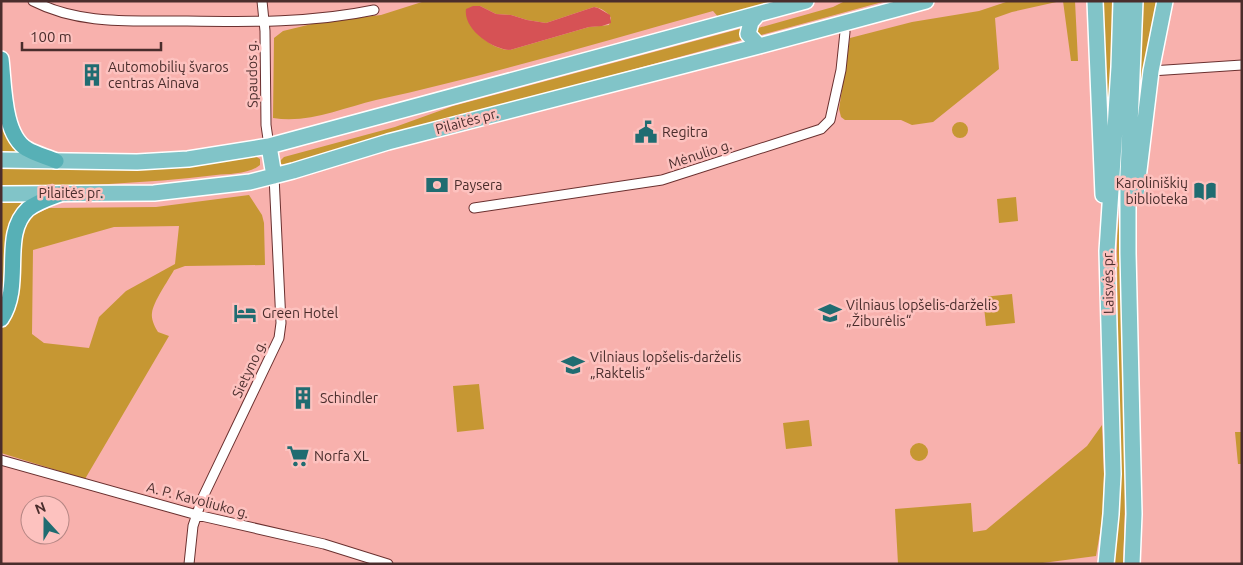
<svg xmlns="http://www.w3.org/2000/svg" width="1243" height="565" viewBox="0 0 1243 565" font-family="Ubuntu,sans-serif">
	<style>
		.green { fill: #c69733; fill-rule: evenodd }
		.water { fill: #d65255 }
		.lines { fill: none; stroke-linecap: round; stroke-linejoin: round }
		.minor-casing { stroke: #6a302f; stroke-width: 11 }
		.primary-casing { stroke: #fff; stroke-width: 18 }
		.trunk-casing { stroke: #fff; stroke-width: 18 }
		.minor { stroke: #fff; stroke-width: 9 }
		.primary { stroke: #81c4c8; stroke-width: 15 }
		.trunk { stroke: #57b0b6; stroke-width: 15 }
		.labels { text-anchor: middle; stroke-width: 5; stroke-linejoin: round; paint-order: stroke }
		.poi-label { font-size: 14px; fill: #4a2d2c; stroke: #fdc2bf; text-anchor: start }
		.street-label { font-size: 14px; fill: #4a2d2c; stroke: #fdc2bf }
	</style>
	<rect width="100%" height="100%" fill="#f8b1ad"/>
	<path class="green" d="M425 1H784L720 19 713 11C601 42 490 75 376 100 342 108 308 124 273 118L274 38 283 31 320 22 381 15ZM473 6H480L496 14 511 15 527 20 546 23 594 7C601 8 608 12 611 18L609 25 589 27 510 50C492 49 481 37 470 24Z
		M845 1H886L761 35 757 36 755 31 758 28 833 7Z
		M1009 1H1061L1012 12 995 18 999 69 933 122 912 125 901 120H845L841 117 839 109 850 38 912 22 979 11Z
		M1063 1H1075L1078 61H1071Z
		M1101 1H1114L1108 164Z
		M1142 1H1156L1139 114 1137 113Z
		M743 28 745 39 375 140 286 167 280 163V161L284 157 395 127 453 106Z
		M1 115 20 152 1 153Z
		M952 130a8 8 0 1 1 16 0a8 8 0 1 1-16 0Z
		M255 156 260 159V165C250 174 229 174 216 175 145 184 73 185 1 189V168L106 169Z
		M249 195 262 215 264 223 265 265 185 266 174 270C168 281 153 302 152 313 151 320 155 327 158 332L169 336 85 479 1 453V329L11 312 15 249 29 217 49 208 156 207ZM179 226 175 264 126 291 99 317 89 348 44 343 32 334 33 250 114 227Z
		M1016 197 1018 221 999 223 997 199Z
		M1 203H26C0 241 13 263 1 306Z
		M1118 215C1126 331 1128 448 1123 564H1114L1119 506 1117 245Z
		M1012 294 1015 323 986 326 983 297Z
		M479 384 484 429 457 432 453 386Z
		M809 420 812 446 786 449 783 423Z
		M1102 425 1104 475 1103 515 1096 556 1035 564H898L895 509 971 503 973 532 986 530 1087 446Z
		M1235 432H1242V464H1238Z
		M910 452a9 9 0 1 1 18 0a9 9 0 1 1-18 0Z"/>
	<path class="water" d="M473 6H480L496 14 511 15 527 20 546 23 594 7 598 8 610 15 611 23 602 26 589 27 510 50C492 49 463 29 466 9Z"/>
	<g class="lines">
		<defs>
			<path id="minor" d="M33 1C82 26 135 20 187 21 250 22 312 23 374 10
				M262 1 265 31 266 125 269 146
				M1151 71 1242 65
				M474 208 662 180 821 129 830 120 841 70 845 32 843 23
				M1 460 197 515 324 544 388 564
				M189 564 193 526 202 499 279 338 281 323 274 176"/>
			<path id="primary" d="M1095 1 1103 195
				M758 14 751 22 748 34 759 46
				M269 146 274 176
				M1 160 137 162 188 159 269 146 806 1
				M1 194 154 193 250 182 293 171 388 142 759 46 926 1
				M1136 195 1151 71 1165 1
				M1106 564 1111 514 1113 474 1107 251 1119 67 1121 1
				M1132 564 1134 514 1128 253V175L1135 1"/>
			<path id="trunk" d="M1 59C4 84 3 135 27 149 35 154 47 157 56 161
				M1 319C24 284 0 235 28 209 37 202 49 198 60 194"/>
		</defs>
		<use href="#minor" class="minor-casing"/>
		<use href="#primary" class="primary-casing"/>
		<use href="#trunk" class="trunk-casing"/>
		<use href="#minor" class="minor"/>
		<use href="#primary" class="primary"/>
		<use href="#trunk" class="trunk"/>
	</g>
	<defs>
		<symbol id="building-bare" viewBox="-9 -9 18 18"><path d="M-4-6H4V6H1V3H-1V6H-4ZM-2.5-4.3h1.7v1.8h-1.7ZM.8-4.3h1.7v1.8H.8ZM-2.5-1h1.7V.8h-1.7ZM.8-1h1.7V.8H.8Z" fill="#206c71" stroke="#fdc2bf" stroke-width="2.5" paint-order="stroke"/></symbol>
		<symbol id="civic-bare" viewBox="-9 -9 18 18"><path d="M-.6-6.5H3V-4.5H.6V-3L4-1V1h2V6H-6V1h2V-1L-.6-3ZM-1.2 2.5V6h2.4V2.5Z" fill="#206c71" stroke="#fdc2bf" stroke-width="2.5" paint-order="stroke"/></symbol>
		<symbol id="bank-bare" viewBox="-9 -9 18 18"><path d="M-6-4H6V4H-6ZM0-2.3a2.3 2.3 0 1 0 0 4.6a2.3 2.3 0 1 0 0-4.6Z" fill="#206c71" stroke="#fdc2bf" stroke-width="2.5" paint-order="stroke"/></symbol>
		<symbol id="library-bare" viewBox="-9 -9 18 18"><path d="M-6-4Q-3-5.5-.7-3.5V5Q-3 3-6 4ZM6-4Q3-5.5 .7-3.5V5Q3 3 6 4Z" fill="#206c71" stroke="#fdc2bf" stroke-width="2.5" paint-order="stroke"/></symbol>
		<symbol id="hotel-bare" viewBox="-9 -9 18 18"><path d="M-6-4.5h1.5V1H6V5H4.5V3h-9V5H-6ZM-4 0a1.8 1.8 0 1 1 3.6 0ZM.5 0V-2.5h3Q6-2.5 6 0Z" fill="#206c71" stroke="#fdc2bf" stroke-width="2.5" paint-order="stroke"/></symbol>
		<symbol id="school-bare" viewBox="-9 -9 18 18"><path d="M0-5L7-2L0 1L-7-2ZM-4 1L0 2.5L4 1V4Q0 6-4 4Z" fill="#206c71" stroke="#fdc2bf" stroke-width="2.5" paint-order="stroke"/></symbol>
		<symbol id="supermarket-bare" viewBox="-9 -9 18 18"><path d="M-6-5.5h2.5l.6 2H6L4.5 2H-2.5L-4.4-4H-6ZM-1.5 3.2a1.3 1.3 0 1 0 .1 0ZM3 3.2a1.3 1.3 0 1 0 .1 0Z" fill="#206c71" stroke="#fdc2bf" stroke-width="2.5" paint-order="stroke"/></symbol>
	</defs>
	<g fill-rule="evenodd">
		<use href="#building-bare" x="76" y="59" width="32" height="32"/>
		<use href="#civic-bare" x="630" y="116" width="32" height="32"/>
		<use href="#bank-bare" x="421" y="169" width="32" height="32"/>
		<use href="#library-bare" x="1189" y="175" width="32" height="32"/>
		<use href="#hotel-bare" x="229" y="297" width="32" height="32"/>
		<use href="#school-bare" x="814" y="297" width="32" height="32"/>
		<use href="#school-bare" x="557" y="349" width="32" height="32"/>
		<use href="#building-bare" x="287" y="382" width="32" height="32"/>
		<use href="#supermarket-bare" x="282" y="440" width="32" height="32"/>
	</g>
	<g class="labels">
		<g class="poi-label">
			<text x="108" y="72">Automobilių švaros<tspan x="108" dy="16">centras Ainava</tspan></text>
			<text x="662" y="137">Regitra</text>
			<text x="1188" y="188" text-anchor="end">Karoliniškių<tspan x="1188" dy="16">biblioteka</tspan></text>
			<text x="454" y="190">Paysera</text>
			<text x="846" y="310">Vilniaus lopšelis-darželis<tspan x="846" dy="16">„Žiburėlis“</tspan></text>
			<text x="262" y="318">Green Hotel</text>
			<text x="590" y="362">Vilniaus lopšelis-darželis<tspan x="590" dy="16">„Raktelis“</tspan></text>
			<text x="320" y="403">Schindler</text>
			<text x="314" y="461">Norfa XL</text>
		</g>
		<g class="street-label">
			<text transform="translate(252 74) rotate(-91)" y="5">Spaudos g.</text>
			<text transform="translate(467 121) rotate(-15)" y="5">Pilaitės pr.</text>
			<text transform="translate(700 154) rotate(-18)" y="5">Mėnulio g.</text>
			<text x="71" y="198">Pilaitės pr.</text>
			<text transform="translate(1108 282) rotate(-91)" y="5">Laisvės pr.</text>
			<text transform="translate(249 369) rotate(-65)" y="5">Sietyno g.</text>
			<text transform="translate(198 500) rotate(15)" y="5">A. P. Kavoliuko g.</text>
		</g>
	</g>
	<rect width="1243" height="565" fill="none" stroke="#4a2d2c" stroke-width="5"/>
	<g transform="translate(45 520) rotate(339)"><circle r="24" fill="#fdc2bf" stroke="#b58684"/>
	<path d="M0-4L9 19L0 12L-9 19Z" fill="#206c71"/>
	<text y="-8" font-size="14" font-weight="bold" text-anchor="middle" fill="#4a2d2c">N</text>
	</g>
	<path d="M22 42v8h139v-8" fill="none" stroke="#4a2d2c" stroke-width="2.5"/>
	<text x="30" y="42" font-size="15" fill="#4a2d2c" stroke="#fdc2bf" stroke-width="4" paint-order="stroke">100 m</text>
</svg>
